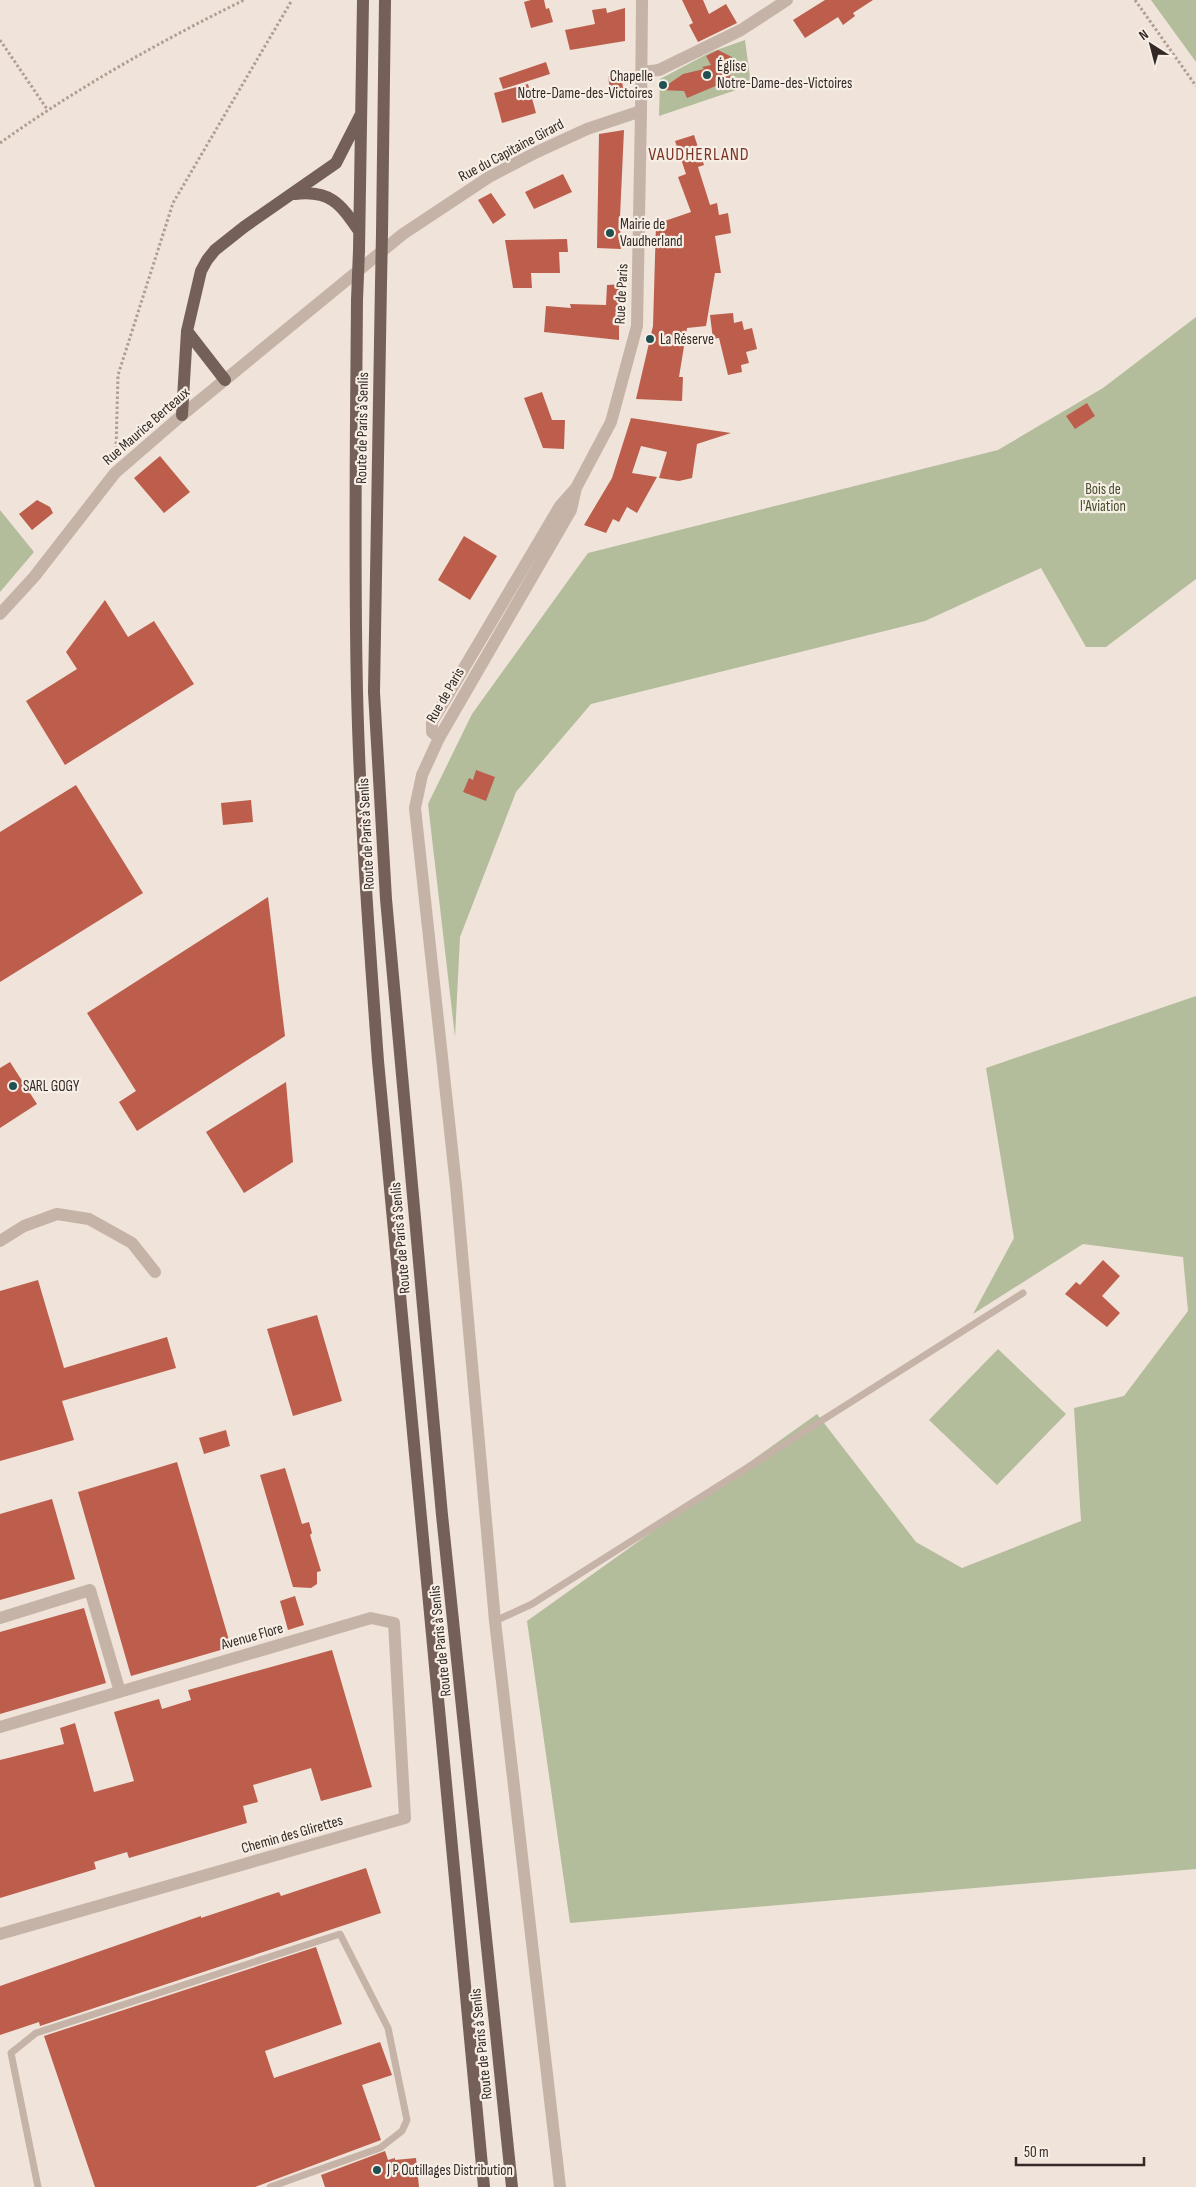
<svg xmlns="http://www.w3.org/2000/svg" width="1196" height="2187" viewBox="0 0 1196 2187" font-family="'Sofia Sans Condensed',sans-serif">
	<style>
		.green { fill: #b4bd9b }
		.building { fill: #bc5e4b }
		.lines { fill: none; stroke-linecap: round; stroke-linejoin: round }
		.path { stroke: #b19d91; stroke-width: 3; stroke-dasharray: 2.5 2.5; stroke-linecap: butt }
		.service { stroke: #c6b3a7; stroke-width: 7 }
		.minor { stroke: #c6b3a7; stroke-width: 12 }
		.tertiary { stroke: #c6b3a7; stroke-width: 12 }
		.primary { stroke: #746059; stroke-width: 12 }
		.primary-bridge { stroke: #746059; stroke-width: 12 }
		.poi-dot { fill: #205150; stroke: #f7eee5; stroke-width: 2 }
		.labels { text-anchor: middle; stroke-width: 4.5; stroke-linejoin: round; paint-order: stroke }
		.poi-label { font-size: 15px; fill: #332a27; stroke: #f7eee5; text-anchor: start }
		.street-label { font-size: 15px; fill: #332a27; stroke: #f7eee5 }
		.park-label { font-size: 15px; fill: #454f2d; stroke: #f7eee5 }
		.quarter-label { font-size: 18px; letter-spacing: 1px; fill: #7b3426; stroke: #f7eee5 }
	</style>
	<rect width="100%" height="100%" fill="#efe3da"/>
	<path class="green" d="M1151 0H1196V62Z
		M745 40 751 85 659 116 660 79 711 52Z
		M1196 317V579L1106 647H1086L1041 568 925 621 591 704 516 792 460 937 455 1037 428 804 472 714 588 553 998 450 1103 388Z
		M0 510 34 552 0 592Z
		M1196 996V1869L570 1923 527 1621 817 1414 916 1542 962 1568 1081 1521 1074 1408 1124 1396 1188 1311 1183 1257 1083 1244 973 1314 1014 1238 986 1068Z
		M998 1349 1066 1414 997 1485 929 1420Z"/>
	<path class="building" d="M531 0H544L546 9 549 8 553 22 531 28 524 2Z
		M682 0H703L709 14 726 4 737 23 698 42 689 25 693 23Z
		M825 0H873L853 13 855 16 843 25 838 17 805 38 793 20Z
		M606 8 607 13 625 8V41L570 50 565 30 595 24 592 10Z
		M718 50 732 57 730 80 687 98 684 91 660 90 683 74 704 69 702 67 711 65 706 56Z
		M546 62 550 74 503 89 499 78Z
		M621 74 623 88 611 96 608 76Z
		M528 84 536 113 502 123 494 93Z
		M624 130 620 217 621 249 597 248 599 134Z
		M694 135 704 165 698 167 710 205 717 203 719 215 728 213 731 233 715 236 721 273H715L706 326 687 328 679 377H683L682 401 636 399 653 326 656 224 691 212 678 177 686 174 675 141Z
		M563 174 572 192 534 209 525 192Z
		M491 193 506 215 493 224 478 200Z
		M567 239 568 252H559L560 273H531L532 288H513L505 240Z
		M624 284 622 313H619V340L544 332 546 306 571 308 570 304 606 305 607 285Z
		M733 313 734 323 742 321 744 330 752 328 757 349 746 352 749 363 741 365 742 372 728 375 719 338 713 339 710 315Z
		M542 392 552 420H565L564 449 543 448 524 398Z
		M1087 403 1095 416 1075 429 1066 416Z
		M631 418 731 433 697 444 692 478 679 481 659 478 667 452 641 446 632 473 657 477 637 513 627 507 619 522 613 519 606 533 584 525 612 478Z
		M160 456 190 492 164 513 134 478Z
		M37 500 50 507 53 513 32 530 19 514Z
		M464 536 497 556 470 600 438 580Z
		M105 600 128 637 154 621 194 684 65 765 26 701 77 669 66 652Z
		M476 770 495 777 486 801 463 792 469 778 473 780Z
		M76 785 143 893 0 982V832Z
		M251 800 253 822 223 825 221 803Z
		M268 897 285 1036 137 1131 119 1102 136 1091 87 1013Z
		M10 1062 37 1104 0 1128V1068Z
		M286 1082 293 1162 244 1193 206 1132Z
		M1103 1260 1120 1276 1102 1296 1120 1313 1107 1327 1065 1294 1076 1282 1080 1285Z
		M38 1280 64 1368 167 1337 176 1368 62 1401 74 1440 0 1461V1291Z
		M317 1315 342 1401 293 1416 267 1329Z
		M226 1430 230 1446 204 1454 199 1438Z
		M177 1462 231 1647 131 1676 78 1492Z
		M285 1468 302 1524 309 1522 312 1533 310 1535 321 1571 317 1572V1584L311 1588 293 1587 260 1475Z
		M52 1499 75 1579 0 1600V1514Z
		M295 1596 304 1625 288 1630 280 1601Z
		M84 1608 106 1683 0 1714V1632Z
		M332 1650 372 1787 321 1801 311 1768 253 1785 258 1802 243 1806 247 1823 129 1858 127 1852 94 1862 96 1869 0 1898V1760L64 1744 60 1728 75 1723 94 1792 134 1781 114 1712 159 1699 162 1709 191 1700 188 1690Z
		M366 1868 381 1913 40 2026 39 2022 0 2035V1986L201 1916V1918L279 1892 281 1896Z
		M316 1947 342 2024 265 2051 274 2078 380 2042 392 2075 362 2085 381 2140 255 2187H95L44 2036Z
		M385 2151 388 2160 395 2158V2160L416 2158 419 2187H325L321 2175Z"/>
	<g class="lines">
		<path class="path" d="M1135 0 1196 86
			M0 40 47 109
			M0 143C77 88 159 42 244 0
			M116 449 118 375 173 203 292 0"/>
		<path class="service" d="M495 1621 532 1604 1023 1293
			M38 2187 11 2053 36 2033 340 1934 388 2028 407 2120 402 2131 380 2148 270 2187"/>
		<path class="minor" d="M642 72 659 70 741 30 787 0
			M641 111 642 0
			M0 1241 24 1226 57 1214 89 1219 132 1243 155 1272
			M0 1618 90 1590 120 1692
			M0 1727 371 1618 394 1623 405 1818 0 1934"/>
		<path class="tertiary" d="M0 614 34 577 115 473 182 415 403 234 489 177 537 152 587 129 641 111 637 326 611 422 576 488 571 510 439 738 432 732V722L560 506 576 488
			M439 738 422 775 415 808 456 1186 495 1621 560 2187"/>
		<path class="primary" d="M295 194C330 190 340 203 359 231
			M382 233 385 0
			M359 250 363 0
			M381 283 374 692 386 899 442 1515 512 2187
			M357 300C356 430 354 560 357 691 360 814 369 938 378 1061L484 2187
			M187 331 225 380
			M182 415 187 331 201 271 207 260 215 250 244 227 336 163 361 114"/>
		<path class="primary-bridge" d="M381 283 382 233
			M357 300 359 250"/>
	</g>
	<g class="poi-dot">
		<circle cx="707" cy="75" r="5"/>
		<circle cx="663" cy="85" r="5"/>
		<circle cx="610" cy="233" r="5"/>
		<circle cx="650" cy="339" r="5"/>
		<circle cx="13" cy="1086" r="5"/>
		<circle cx="377" cy="2170" r="5"/>
	</g>
	<g class="labels">
		<g class="poi-label">
			<text x="717" y="71">Église<tspan x="717" dy="17">Notre-Dame-des-Victoires</tspan></text>
			<text x="653" y="81" text-anchor="end">Chapelle<tspan x="653" dy="17">Notre-Dame-des-Victoires</tspan></text>
			<text x="620" y="229">Mairie de<tspan x="620" dy="17">Vaudherland</tspan></text>
			<text x="660" y="344">La Réserve</text>
			<text x="23" y="1091">SARL GOGY</text>
			<text x="387" y="2175">J P Outillages Distribution</text>
		</g>
		<g class="street-label">
			<text transform="translate(511 150) rotate(-28)" y="5">Rue du Capitaine Girard</text>
			<text transform="translate(621 294) rotate(-87)" y="5">Rue de Paris</text>
			<text transform="translate(146 426) rotate(-41)" y="5">Rue Maurice Berteaux</text>
			<text transform="translate(362 428) rotate(-89)" y="5">Route de Paris à Senlis</text>
			<text transform="translate(445 695) rotate(-60)" y="5">Rue de Paris</text>
			<text transform="translate(366 834) rotate(-93)" y="5">Route de Paris à Senlis</text>
			<text transform="translate(400 1238) rotate(-95)" y="5">Route de Paris à Senlis</text>
			<text transform="translate(252 1636) rotate(-16)" y="5">Avenue Flore</text>
			<text transform="translate(440 1641) rotate(-96)" y="5">Route de Paris à Senlis</text>
			<text transform="translate(292 1834) rotate(-16)" y="5">Chemin des Glirettes</text>
			<text transform="translate(481 2044) rotate(-96)" y="5">Route de Paris à Senlis</text>
		</g>
		<g class="park-label">
			<text x="1103" y="494">Bois de<tspan x="1103" dy="17">l'Aviation</tspan></text>
		</g>
		<g class="quarter-label">
			<text x="699" y="160">VAUDHERLAND</text>
		</g>
	</g>
	<g transform="translate(1151 45) rotate(324)" stroke="#f7eee5" stroke-width="4" paint-order="stroke">
	<path d="M0-4L9 19L0 12L-9 19Z" fill="#332a27"/>
	<text y="-8" font-size="14" font-weight="bold" text-anchor="middle" fill="#332a27">N</text>
	</g>
	<path d="M1016 2157v8h128v-8" fill="none" stroke="#332a27" stroke-width="2.5"/>
	<text x="1024" y="2157" font-size="15" fill="#332a27" stroke="#f7eee5" stroke-width="4" paint-order="stroke">50 m</text>
</svg>
